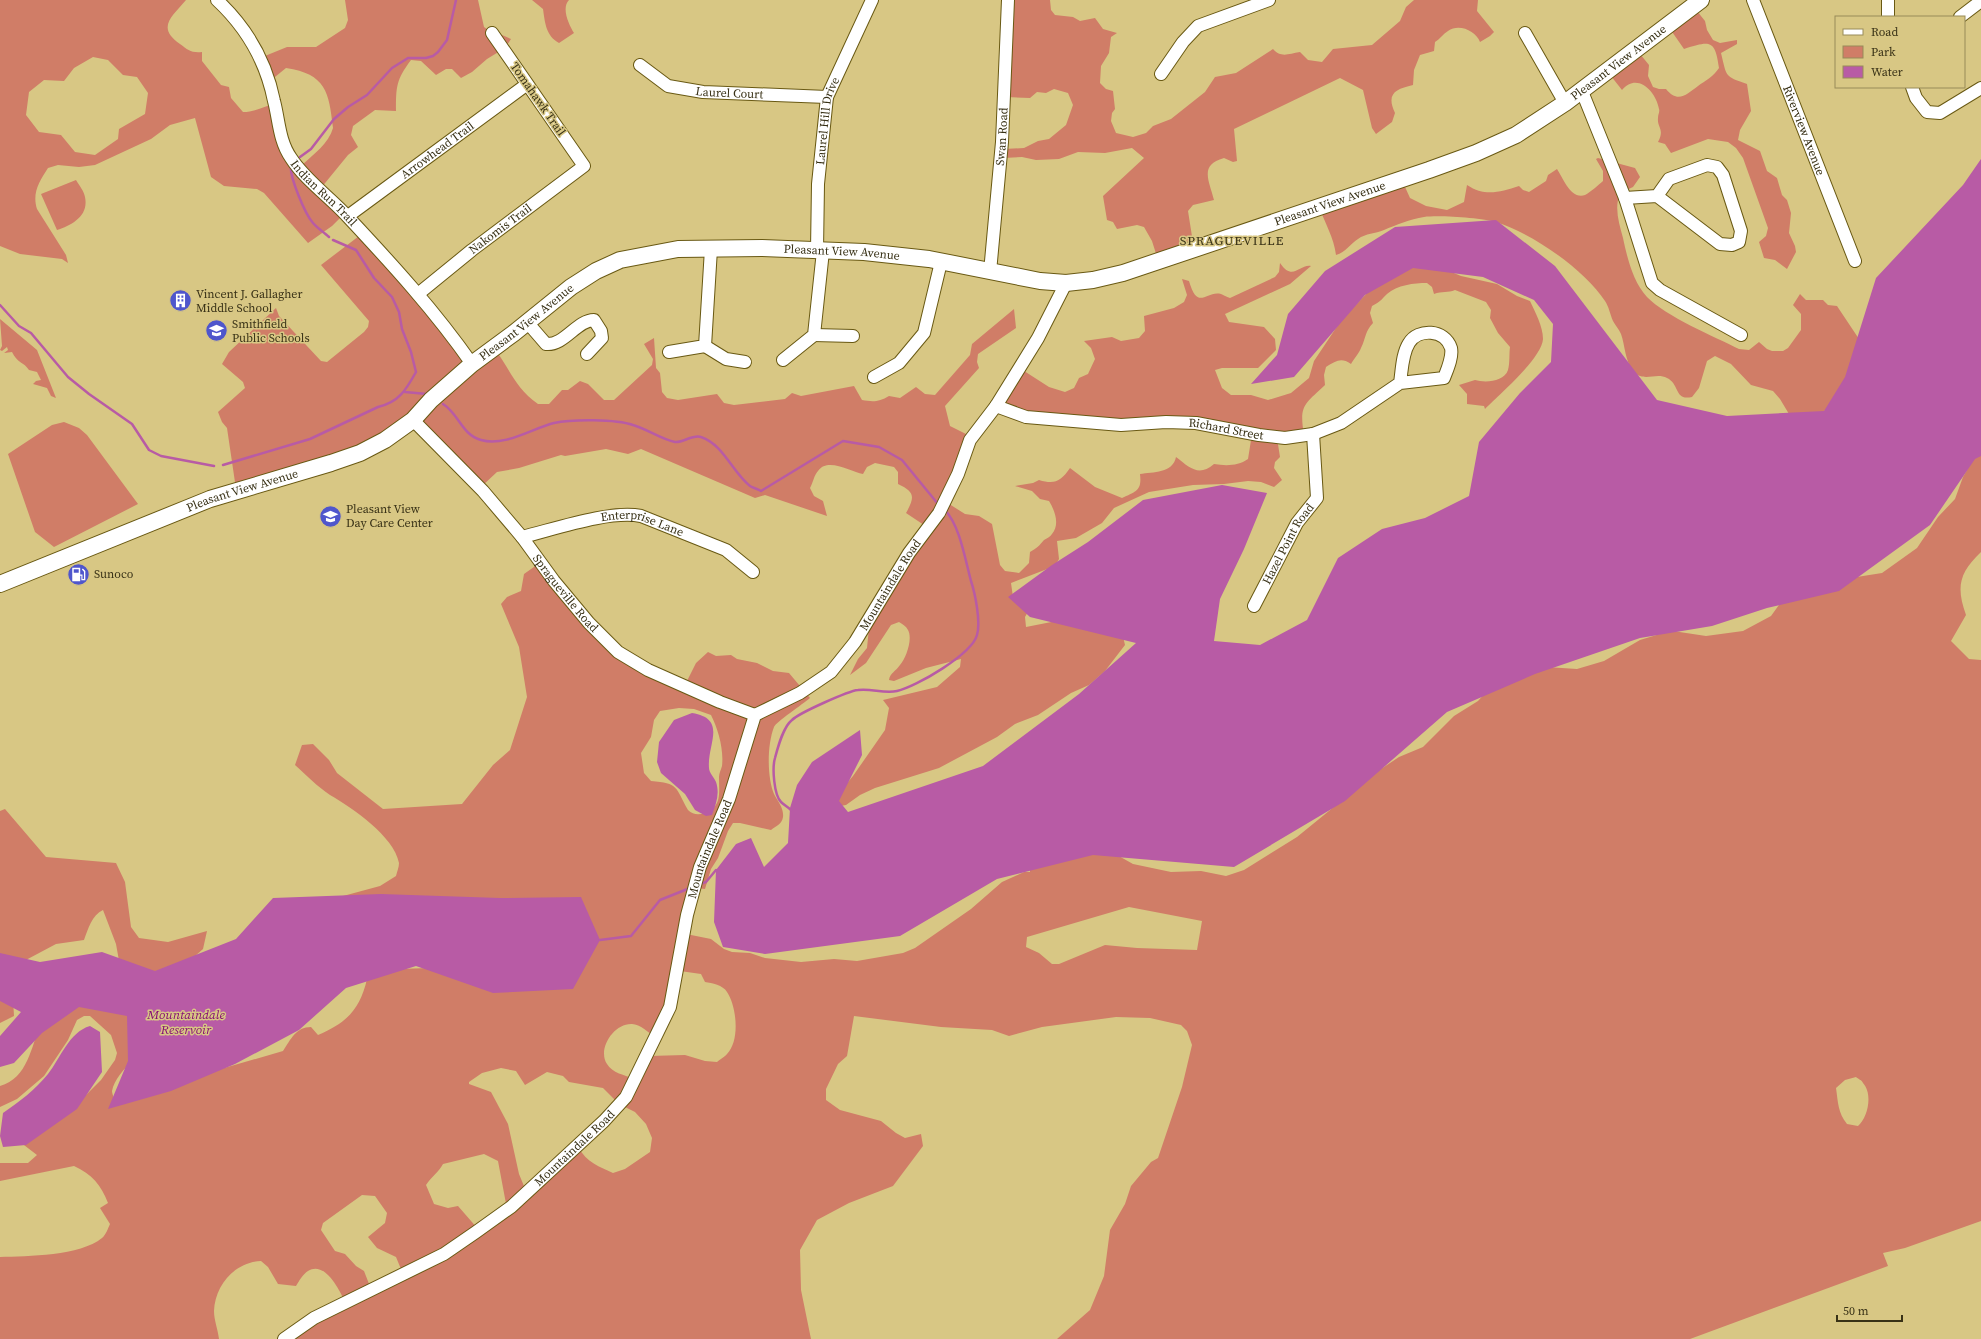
<svg xmlns="http://www.w3.org/2000/svg" width="1981" height="1339" viewBox="0 0 1981 1339" font-family="'Source Serif 4',serif">
	<style>
		.green { fill: #d07d67; fill-rule: evenodd }
		.water { fill: #b85ba5 }
		.lines { fill: none; stroke-linecap: round; stroke-linejoin: round }
		.stream { stroke: #b85ba5; stroke-width: 2.5 }
		.minor-casing { stroke: #695913; stroke-width: 14 }
		.major-casing { stroke: #695913; stroke-width: 18 }
		.minor { stroke: #fff; stroke-width: 12 }
		.major { stroke: #fff; stroke-width: 16 }
		.labels { text-anchor: middle; stroke-width: 3; stroke-linejoin: round; paint-order: stroke }
		.street-label { font-size: 12px; fill: #383116; stroke: #d8c784 }
		.poi-label { font-size: 12px; fill: #383116; stroke: #d8c784; text-anchor: start }
		.neighbourhood-label { font-size: 13px; letter-spacing: 1px; fill: #383116; stroke: #d8c784 }
		.water-label { font-size: 13px; font-style: italic; fill: #850d74; stroke: #d8c784 }
	</style>
	<rect width="100%" height="100%" fill="#d8c784"/>
	<path class="green" d="M0 0H186C172 17 156 27 180 44 188 50 191 53 202 52V61L221 85 229 87 231 98 243 112C254 112 263 107 274 104L282 136 302 165C313 155 329 143 333 128 329 92 326 74 286 68L270 81 260 58 287 47H316L345 28 348 20 345 0H478L484 27 491 32 493 31 511 39 505 48 487 59 472 72 461 78 452 69H446L436 75 421 61 411 60C396 80 396 87 396 111L375 110 353 126 351 135 358 147 348 155 321 188 345 213 332 226 308 243 264 193 257 189 224 186 211 177 195 118 170 125 151 139 95 165 79 167 58 165 48 168C39 182 32 193 37 209L66 255 68 263 62 259 20 254 0 246ZM93 57 108 60 123 75 137 77 148 93 145 114 119 129 118 139 95 155 75 152 61 135 39 132 26 115 29 92 44 80 64 81 74 68Z
		M532 0H569C561 8 569 25 574 33L559 43C546 36 545 23 543 9Z
		M1009 0H1050L1051 10 1055 15 1073 17 1080 21 1095 18 1103 29 1117 33 1111 37 1109 53 1101 66 1100 83 1106 89 1113 91 1115 109 1112 113 1111 121 1116 133 1133 137 1146 133 1153 126 1171 119 1205 92 1215 77 1236 73 1273 49C1281 58 1288 54 1300 52L1308 60 1322 62 1333 49 1372 45 1400 21 1406 7 1414 0H1478L1477 11 1494 32 1490 36 1480 42C1476 31 1459 23 1448 31 1443 34 1440 39 1435 42L1434 51 1420 55 1414 70 1413 85C1395 89 1386 94 1395 113L1392 122 1376 134 1372 128 1363 90 1340 78 1234 129 1237 161 1233 162 1224 158C1199 165 1209 180 1214 200L1193 205 1188 211 1194 249 1158 260 1152 241 1144 227 1137 225 1117 229 1113 222 1107 220 1103 196 1144 158 1132 148 1105 153 1078 152 1059 159 1036 160 1022 157 1003 158 1004 149 1024 148 1038 141 1049 139 1066 125 1073 105 1068 93 1054 89 1046 93 1037 92 1030 98 1006 97Z
		M1693 6 1705 21 1707 30 1713 40 1720 43 1737 40V44L1721 53C1727 77 1724 76 1747 84L1751 111 1740 130 1738 140 1760 151 1767 171 1777 178 1782 195 1787 200 1791 213 1789 233 1795 246 1796 252 1787 269 1775 260 1764 258 1759 242 1766 236 1768 228 1743 158 1736 148 1728 142 1708 139 1671 153 1665 144 1658 142C1665 129 1657 128 1658 118 1658 114 1660 112 1659 109 1656 91 1637 72 1622 90L1607 71 1636 49 1649 65 1648 76 1653 87 1659 89H1666C1678 104 1687 94 1698 86 1705 81 1714 76 1719 68 1715 39 1710 41 1684 49L1668 26Z
		M1598 158 1635 168 1640 177 1633 187 1620 193C1614 208 1619 223 1623 238 1627 257 1633 282 1647 297 1665 316 1715 337 1739 349L1749 350 1759 342 1767 349 1772 351H1783L1788 348 1801 330V314L1793 305 1800 294 1806 300H1823L1828 305 1837 306 1861 342 1837 400 1815 419 1789 414 1780 399 1773 391 1751 385 1731 364 1715 356 1707 361 1699 388 1692 397C1674 401 1680 384 1667 378 1656 372 1643 383 1633 371 1625 361 1625 345 1621 334 1619 329 1615 325 1613 321 1610 314 1609 307 1605 301 1585 270 1532 233 1496 222 1481 218 1440 215 1424 217 1410 219 1396 225 1384 230 1375 234 1366 233 1358 239 1350 244 1346 252 1336 255 1334 238 1325 223 1319 207L1401 178 1410 198 1426 206 1447 210 1464 202 1467 185C1485 197 1500 192 1519 186L1523 190 1529 192 1546 181 1548 175 1557 169C1563 178 1571 200 1585 195 1591 192 1598 185 1603 181V171L1596 159Z
		M76 180C79 185 84 191 85 197 89 216 72 225 57 230L41 194Z
		M363 233 467 356 494 348C510 369 515 388 538 404H549L562 390H568L580 381 588 384 604 400H614L652 365 653 359 644 344 654 338 656 368 660 373 662 392 667 398 678 400 717 394 724 403 734 405 785 399 792 393 801 396 854 386 862 400C873 402 879 402 889 396L900 398 916 387 925 394 935 395 970 355 972 344 1014 309 1016 328 978 354 977 362 979 368 945 406 950 426 972 437 946 502 965 514 979 516 992 524 1000 565 1005 571 1019 573 1029 563 1030 552C1037 548 1039 546 1044 540 1047 538 1050 537 1052 534 1060 524 1055 511 1049 501L1040 499 1032 491 1015 486 1033 483 1039 480C1055 485 1061 481 1070 468L1095 487 1122 498C1136 491 1142 491 1140 474 1153 472 1173 473 1176 457 1190 468 1199 477 1214 464 1226 466 1238 466 1248 459L1252 434 1213 425 1031 417 999 406 1021 369 1049 387 1065 392 1074 388 1079 378 1088 374 1095 359 1091 348 1084 341 1112 337 1121 341 1139 338 1145 331 1144 316 1174 308 1184 302 1187 295 1182 279 1189 281C1198 312 1206 290 1221 294 1224 295 1226 297 1230 298L1275 277 1279 272 1280 263C1293 282 1299 264 1311 266L1290 284 1225 314 1229 322 1264 327 1275 339 1276 350 1258 368H1222L1215 370 1222 388 1231 395H1251L1268 400 1291 393 1309 378 1314 361 1342 319 1376 284 1414 265 1449 271 1461 276 1497 284 1517 296 1530 301C1535 312 1543 326 1543 339 1542 358 1499 395 1485 409L1484 406 1467 404V394L1459 385 1475 380C1485 383 1504 382 1508 370 1510 363 1509 354 1510 347L1498 333 1490 318 1491 310 1486 302 1455 290C1448 293 1442 291 1434 294L1432 287 1427 283C1414 283 1397 285 1387 294 1381 300 1380 302 1372 306L1370 313 1373 323C1365 331 1366 338 1361 348 1359 353 1354 359 1351 364 1341 357 1336 361 1326 367L1324 375 1325 385C1304 405 1299 405 1304 435L1277 438 1280 457 1275 462 1274 468 1282 480 1274 487 1261 482 1248 481 1224 484 1193 485 1149 492 1114 508 1102 523 1076 538 1057 541 1059 559 1055 566 1011 583 1013 597 1029 610 1025 617 1026 627 1097 613 1119 620 1125 645 1105 671 1089 685 1071 693 1038 715 1015 724 997 737 939 768 875 788 860 795 846 805 835 807 838 794 853 776 885 730 889 708 883 700 937 687 960 667 961 659 926 668 894 681 889 680C890 673 896 671 900 665 906 658 913 639 908 630 906 626 902 624 899 622L891 625 866 663 850 675 858 659 867 648 869 628 927 527 906 513C915 497 915 492 898 484V472L894 467 875 463 867 467 863 474C851 472 828 457 818 471 814 475 813 483 810 488L814 496 823 501 827 516 765 495 755 498 641 449 628 454 606 449 565 456 561 455 519 468 497 472 482 486 415 415 359 452 236 489 227 428 222 422 218 412 245 388 243 382 222 364 229 352 276 308 279 316 321 361 327 362 364 332 368 327 369 321 321 265Z
		M0 319 37 350 56 398 51 396 47 388 33 384 36 381 41 380 37 372 29 370C24 362 17 363 12 352L4 353 8 350 7 347 2 351 0 350 2 346Z
		M64 422 79 428 87 435 138 504 54 547 35 532 8 454 52 425Z
		M1981 446V552C1959 573 1956 587 1966 615L1951 641 1969 659 1981 660V1221L1905 1248 1883 1253 1888 1266 1690 1339H1057L1090 1310 1104 1276 1110 1230 1125 1204 1131 1186 1151 1162 1158 1158 1182 1087 1192 1045 1187 1031 1181 1025 1150 1018 1116 1017 1042 1027 1009 1036 992 1030 941 1027 854 1016 847 1056 838 1064 826 1089V1100L840 1110 881 1121 896 1133 905 1138 921 1134 923 1146 893 1186 849 1203 817 1220 800 1250 801 1290 811 1339H284L345 1302C340 1291 325 1260 308 1271 303 1274 299 1281 296 1286L278 1284 268 1267 261 1261C235 1262 215 1285 214 1311 214 1320 218 1330 219 1339H0V1257C28 1256 80 1256 102 1238 106 1235 108 1228 110 1224L100 1208 108 1203C101 1185 92 1174 74 1166L0 1181V1163H28L37 1155 20 1142 79 1102 101 1080 115 1060 117 1053 111 1035 90 1016H84L77 1020 68 1040 44 1076 17 1099 0 1107V1086C28 1078 31 1047 41 1023 44 1017 49 1010 53 1004L114 999 136 1025 133 1061C125 1067 114 1080 112 1091 112 1093 114 1098 114 1100L283 1051C291 1039 296 1027 311 1027L318 1035C346 1023 360 1010 367 979L399 969 429 968 332 899 380 886 396 876C397 872 399 867 399 863 394 836 352 808 330 795 318 787 306 775 295 765L302 745 313 744 329 760 337 773 383 809 462 804 493 765 510 750 527 697 519 647 501 604 507 597 521 591 524 574 541 562 619 652 686 683 696 663 708 652 716 656 731 655 737 659 757 663 773 671 789 673 810 698C803 704 776 722 774 727 767 745 767 777 774 794 778 802 784 808 783 817 782 824 776 826 771 830L740 823H733L728 831 718 858 711 869 705 889 697 888 686 934 711 939 724 949 732 952 750 953 765 958 801 962 834 959 857 961 903 953 915 948 971 909 1002 882 1024 872H1030V868L1108 850 1133 864 1171 872 1201 871 1226 876 1244 870 1297 837 1378 771 1399 757 1423 747 1454 716 1478 701 1497 680 1531 666 1577 669 1604 661 1640 640 1660 634 1673 631 1706 636 1743 631 1771 616 1784 598 1819 583 1882 573 1917 548 1938 517 1955 499 1963 477ZM679 708 694 709 711 715C718 729 724 749 722 766 721 770 719 773 719 777 719 793 722 807 705 813 699 815 693 815 688 810 675 787 679 783 651 781L644 773 641 753 651 737 654 720 660 711ZM1129 907 1202 921 1197 950 1137 948 1105 945 1059 964H1052L1039 953 1026 947 1027 937ZM680 971 701 974 705 982C712 983 723 985 727 992 737 1007 740 1041 727 1054 725 1057 720 1059 717 1062L705 1061 685 1055 649 1056 634 1079C625 1075 612 1073 607 1064 597 1049 614 1023 632 1024 640 1024 649 1033 655 1037ZM501 1068 516 1071 525 1085 547 1072 563 1076 569 1082 603 1088 619 1104 635 1112 646 1124 652 1138 650 1152 625 1169 613 1173C600 1167 586 1162 579 1148L526 1191 519 1174 508 1124 491 1092 469 1084V1082L482 1073ZM1856 1077C1858 1079 1862 1080 1863 1083 1873 1094 1868 1117 1858 1126L1847 1124C1838 1113 1838 1102 1836 1088L1845 1080ZM484 1154 498 1161 507 1209 478 1229 458 1206 448 1208 434 1204 426 1185C431 1177 439 1172 443 1164ZM362 1195 375 1196 387 1213 385 1223 368 1237 377 1248 396 1257 403 1274 371 1289 364 1271 356 1266 345 1254 335 1251 321 1230 323 1223Z
		M5 809 46 857 116 863 125 882 131 927 139 938 168 942 207 931 203 949 186 964 164 974 121 972 116 944 103 910C92 915 88 929 84 940L56 944 24 961 0 965V811Z
		M0 992 13 999 14 1016 0 1023Z"/>
	<path class="water" d="M1981 159V456L1975 459 1930 525 1839 591 1767 608 1712 626 1640 638 1535 674 1447 712 1345 801 1234 867 1093 855 997 879 900 936 765 954 723 947 714 922 716 870 736 844 751 838 764 867 788 843 790 808 797 785 812 762 860 730 862 755 839 801 848 812 983 766 1079 694 1136 643 1030 617 1008 597 1052 565 1088 542 1143 500 1222 485 1267 493 1244 549 1220 599 1214 641 1260 645 1307 620 1338 558 1382 529 1425 518 1469 496 1479 442 1520 393 1551 362 1553 324 1534 300 1483 277 1413 268 1365 295 1294 377 1251 384 1277 355 1288 314 1325 271 1395 227 1496 220 1555 266 1657 400 1727 416 1824 411 1845 377 1876 278 1963 185Z
		M692 713C728 719 707 744 709 768 709 773 714 777 716 782 720 794 716 804 712 815L706 816 695 810 685 794 661 773 657 762 659 742 674 720Z
		M381 894 500 898 581 897 600 940 573 989 493 993 416 966 346 988 299 1030 235 1064 171 1091 108 1109 128 1061 127 1016 79 1007 42 1033 14 1063 0 1067V1036L21 1012 0 1001V953L40 962 102 952 155 971 236 939 273 898Z
		M90 1026 100 1032 102 1072 77 1109 26 1145 3 1147 0 1136 3 1113C19 1102 35 1090 48 1074 60 1059 69 1032 90 1026Z"/>
	<g class="lines">
		<path class="stream" d="M300 157 311 149 334 119 348 107 367 95 392 68 408 58H426L433 56 438 52 447 40 456 0
			M291 165C289 176 305 214 313 223 317 228 324 232 329 237
			M0 305 19 326 31 333 68 377 89 394 132 424 149 450 161 456 214 466
			M405 392 427 394
			M443 404C459 414 462 435 481 440 505 447 533 428 554 423 572 419 616 419 633 425 647 429 661 439 675 442 683 443 693 434 701 437 724 445 732 472 750 486 753 488 758 489 761 491L843 441 879 447 902 460 938 504
			M223 465 310 439 378 407C399 402 406 390 416 372L411 352 402 329 399 312 392 297 374 278 356 250 333 240
			M791 810C788 807 784 805 781 802 774 795 772 768 775 758 778 747 783 727 792 720 799 713 848 691 858 690 871 688 884 694 897 691 916 687 972 654 977 635 981 622 975 593 971 581 965 559 960 526 945 510
			M700 884 706 882 716 870
			M600 940 631 936 660 900 690 888"/>
		<defs>
			<g id="minor">
				<path id="s1" d="M217 0C247 28 266 61 274 101 279 120 279 141 291 158 305 180 330 197 348 217 392 264 435 311 472 364"/>
				<path id="s2" d="M1753 0 1855 261"/>
				<path d="M1888 0V17"/>
				<path d="M1960 17 1981 1"/>
				<path d="M1525 33 1565 103"/>
				<path id="s3" d="M640 65 668 86 703 92 827 97"/>
				<path d="M1161 74 1183 42 1198 26 1269 0"/>
				<path d="M1912 87 1916 98 1927 112 1940 113 1981 88"/>
				<path d="M1581 89 1625 198 1652 283 1660 290 1741 335"/>
				<path d="M1625 198 1657 196 1669 179 1707 165 1717 167 1723 175 1741 231 1739 242 1732 245 1720 244 1657 196"/>
				<path id="s4" d="M348 216 526 85"/>
				<path id="s5" d="M817 250 818 184 827 97 872 0"/>
				<path id="s6" d="M990 272 1002 142 1008 0"/>
				<path id="s7" d="M418 294 472 250 584 166 492 33"/>
				<path d="M527 322 546 344C564 346 577 320 594 320L601 331 602 338 587 354"/>
				<path d="M814 335 853 336"/>
				<path d="M705 346 726 359 745 362"/>
				<path d="M669 352 705 346 711 249"/>
				<path d="M783 360 814 335 823 251"/>
				<path d="M874 377 899 363 924 333 941 262"/>
				<path id="s8" d="M996 406 1026 417 1121 425 1166 422 1196 423 1259 435 1285 438 1313 434 1341 423 1400 383 1444 378C1447 370 1453 357 1451 348 1445 329 1418 328 1409 343 1402 354 1402 370 1400 383"/>
				<path id="s9" d="M413 420 483 491 522 537 554 581 589 623 618 652 648 670 720 702 755 715"/>
				<path id="s10" d="M522 537C555 529 609 510 641 516L726 550 753 572"/>
				<path id="s11" d="M1254 606 1297 523 1317 498 1313 434"/>
				<path id="s12" d="M284 1339 314 1318 444 1254 476 1232 511 1207 604 1121 626 1097 670 1007 687 915 700 867 729 799 755 715 800 693 831 672 855 642 909 553 939 513 958 474 970 440 996 406 1038 338 1066 283"/>
			</g>
			<g id="major">
				<path id="s13" d="M0 584 210 499 331 463 360 453 385 440 413 420 431 400 472 364 514 333 571 287 596 271 620 260 678 249 762 248 864 252 929 259 1040 281 1066 283 1093 280 1123 273 1429 170 1476 153 1516 135 1565 103 1701 0"/>
			</g>
		</defs>
		<use href="#minor" class="minor-casing"/>
		<use href="#major" class="major-casing"/>
		<use href="#minor" class="minor"/>
		<use href="#major" class="major"/>
	</g>
	<defs>
		<symbol id="building-disc" viewBox="-11 -11 22 22"><circle r="9.5" fill="#4f56cc" stroke="#d8c784"/><path d="M-4-6H4V6H1V3H-1V6H-4ZM-2.5-4.3h1.7v1.8h-1.7ZM.8-4.3h1.7v1.8H.8ZM-2.5-1h1.7V.8h-1.7ZM.8-1h1.7V.8H.8Z" fill="#fff"/></symbol>
		<symbol id="school-disc" viewBox="-11 -11 22 22"><circle r="9.5" fill="#4f56cc" stroke="#d8c784"/><path d="M0-5L7-2L0 1L-7-2ZM-4 1L0 2.5L4 1V4Q0 6-4 4Z" fill="#fff"/></symbol>
		<symbol id="fuel-disc" viewBox="-11 -11 22 22"><circle r="9.5" fill="#4f56cc" stroke="#d8c784"/><path d="M-5.5-6h7V0h2V4h1.3V-2.5L3-4.5l.8-.8L6-3V5H2.5V1h-1V6h-7ZM-4.2-4.7v3.2H.2V-4.7Z" fill="#fff"/></symbol>
	</defs>
	<g fill-rule="evenodd">
		<use href="#building-disc" x="168" y="288" width="25" height="25"/>
		<use href="#school-disc" x="204" y="318" width="25" height="25"/>
		<use href="#school-disc" x="318" y="504" width="25" height="25"/>
		<use href="#fuel-disc" x="66" y="562" width="25" height="25"/>
	</g>
	<g class="labels">
		<g class="street-label">
			<text dy="4" stroke="none"><textPath href="#s13" startOffset="1759">Pleasant View Avenue</textPath></text>
			<text dy="4" stroke="none"><textPath href="#s3" startOffset="97">Laurel Court</textPath></text>
			<text transform="translate(538 99) rotate(55)" y="4">Tomahawk Trail</text>
			<text dy="4" stroke="none"><textPath href="#s5" startOffset="130">Laurel Hill Drive</textPath></text>
			<text dy="4" stroke="none"><textPath href="#s2" startOffset="140">Riverview Avenue</textPath></text>
			<text dy="4" stroke="none"><textPath href="#s6" startOffset="136">Swan Road</textPath></text>
			<text dy="4" stroke="none"><textPath href="#s4" startOffset="111">Arrowhead Trail</textPath></text>
			<text dy="4" stroke="none"><textPath href="#s1" startOffset="226">Indian Run Trail</textPath></text>
			<text dy="4" stroke="none"><textPath href="#s13" startOffset="1435">Pleasant View Avenue</textPath></text>
			<text dy="4" stroke="none"><textPath href="#s7" startOffset="105">Nakomis Trail</textPath></text>
			<text dy="4" stroke="none"><textPath href="#s13" startOffset="932">Pleasant View Avenue</textPath></text>
			<text dy="4" stroke="none"><textPath href="#s13" startOffset="596">Pleasant View Avenue</textPath></text>
			<text dy="4" stroke="none"><textPath href="#s8" startOffset="233">Richard Street</textPath></text>
			<text dy="4" stroke="none"><textPath href="#s13" startOffset="260">Pleasant View Avenue</textPath></text>
			<text dy="4" stroke="none"><textPath href="#s10" startOffset="124">Enterprise Lane</textPath></text>
			<text dy="4" stroke="none"><textPath href="#s11" startOffset="71">Hazel Point Road</textPath></text>
			<text dy="4" stroke="none"><textPath href="#s12" startOffset="1021">Mountaindale Road</textPath></text>
			<text dy="4" stroke="none"><textPath href="#s9" startOffset="231">Spragueville Road</textPath></text>
			<text dy="4" stroke="none"><textPath href="#s12" startOffset="686">Mountaindale Road</textPath></text>
			<text dy="4" stroke="none"><textPath href="#s12" startOffset="350">Mountaindale Road</textPath></text>
		</g>
		<g class="poi-label">
			<text x="196" y="298">Vincent J. Gallagher<tspan x="196" dy="14">Middle School</tspan></text>
			<text x="232" y="328">Smithfield<tspan x="232" dy="14">Public Schools</tspan></text>
			<text x="346" y="513">Pleasant View<tspan x="346" dy="14">Day Care Center</tspan></text>
			<text x="94" y="578">Sunoco</text>
		</g>
		<g class="neighbourhood-label">
			<text x="1232" y="245">SPRAGUEVILLE</text>
		</g>
		<g class="water-label">
			<text x="186" y="1019">Mountaindale<tspan x="186" dy="15">Reservoir</tspan></text>
		</g>
	</g>
	<rect x="1835" y="16" width="130" height="72" fill="#d8c784" stroke="#988b58"/>
	<rect x="1843" y="29" width="20" height="6" fill="#ffffff" stroke="#988b58"/>
	<text x="1871" y="36" font-size="12" fill="#383116">Road</text>
	<rect x="1843" y="46" width="20" height="12" fill="#d07d67" stroke="#988b58"/>
	<text x="1871" y="56" font-size="12" fill="#383116">Park</text>
	<rect x="1843" y="66" width="20" height="12" fill="#b85ba5" stroke="#988b58"/>
	<text x="1871" y="76" font-size="12" fill="#383116">Water</text>
	<path d="M1837 1315v6h65v-6" fill="none" stroke="#383116" stroke-width="2"/>
	<text x="1843" y="1315" font-size="12" fill="#383116" stroke="#d8c784" stroke-width="3" paint-order="stroke">50 m</text>
</svg>
